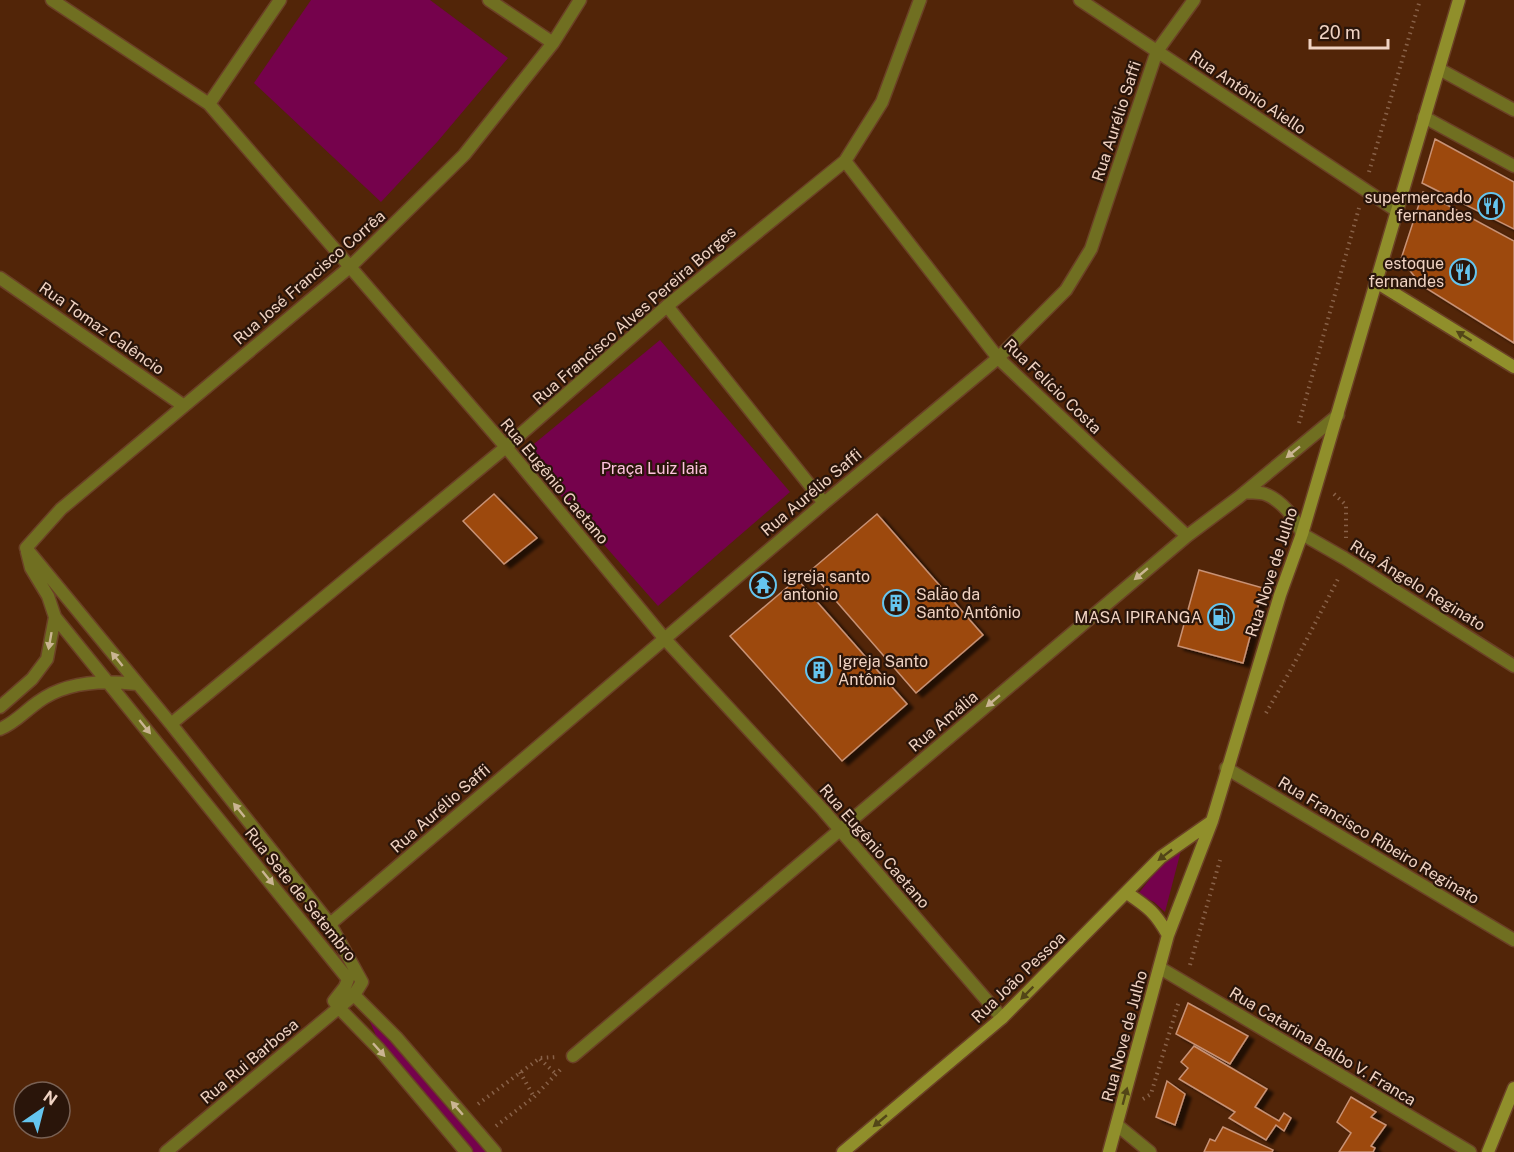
<svg xmlns="http://www.w3.org/2000/svg" width="1514" height="1152" viewBox="0 0 1514 1152" font-family="'Public Sans',sans-serif">
	<style>
		.green { fill: #75024c }
		.building { fill: #9d4a10; stroke: #c89275; stroke-width: 1.5; filter: url(#shadow) }
		.lines { fill: none; stroke-linecap: round; stroke-linejoin: round }
		.street-casing { stroke: #6b4126; stroke-width: 15 }
		.secondary-casing { stroke: #6b4126; stroke-width: 15 }
		.path { stroke: #886148; stroke-width: 4; stroke-dasharray: 1.5 4.5; stroke-linecap: butt }
		.street { stroke: #706f21; stroke-width: 12 }
		.secondary { stroke: #908f2b; stroke-width: 12 }
		.oneway { fill: #534617 }
		.oneway2 { fill: #cab592 }
		.labels { text-anchor: middle; stroke-width: 4.5; stroke-linejoin: round; paint-order: stroke }
		.street-label { font-size: 16px; fill: #f0d3c3; stroke: #2a150a }
		.poi-label { font-size: 16px; fill: #f0d3c3; stroke: #2a150a; text-anchor: end }
		.park-label { font-size: 16px; fill: #fec3de; stroke: #2a150a }
	</style>
	<defs>
		<filter id="shadow"><feDropShadow dx="6" dy="4" stdDeviation="1.5" flood-color="#0009"/></filter>
	</defs>
	<rect width="100%" height="100%" fill="#522508"/>
	<path class="green" d="M311 0H430L508 58 438 141 381 202 254 83Z
		M660 340 790 492 658 606 523 453Z
		M1185 835 1165 912 1154 902 1138 894Z
		M364 1008 488 1152H473L381 1047Z"/>
	<path class="building" d="M1435 139 1514 182V229L1422 183Z
		M1423 192 1514 241V343L1421 285 1401 259Z
		M494 494 537 538 504 564 463 521Z
		M877 514 983 635 916 693 810 571Z
		M1199 570 1263 588 1243 663 1178 646Z
		M797 579 907 704 842 761 730 636Z
		M1188 1003 1248 1036 1230 1064 1176 1034Z
		M1194 1046 1267 1089 1255 1107 1279 1121 1284 1113 1291 1118 1284 1131 1276 1125 1266 1140 1229 1118 1235 1112 1179 1079 1188 1068 1181 1062Z
		M1167 1081 1185 1094 1175 1125 1156 1117Z
		M1351 1097 1376 1112 1371 1117 1386 1125 1371 1146 1375 1148 1373 1152H1339L1351 1133 1337 1122Z
		M1223 1127 1273 1150 1272 1152H1204L1210 1139 1215 1141Z"/>
	<g class="lines">
		<defs>
			<path id="street" d="M52 0 209 104 506 447 664 638 823 810 1002 1018
				M489 0 553 43
				M1080 0 1397 211
				M1439 69 1514 110
				M209 104 280 0
				M1424 117 1514 166
				M845 161 998 358 1187 536
				M0 278 184 406
				M667 306 824 503
				M1245 492C1251 493 1259 492 1265 494 1281 500 1296 518 1302 534L1344 558 1514 666
				M26 548 171 724 330 924 362 982 354 995 166 1152
				M26 548 61 509 351 266 464 155 553 43 580 0
				M55 617 348 979 345 987 334 1001 339 1008 379 1049 466 1152
				M0 707 32 679 47 659 55 617 48 596 31 568 27 552
				M171 724 506 447 667 306 845 161 882 102 920 0
				M0 729C15 723 25 711 38 702 66 681 104 680 137 684
				M1226 768 1514 940
				M330 924 824 503 998 358 1066 290 1091 249 1157 51 1194 0
				M1160 968 1470 1152
				M354 995 396 1037 495 1152
				M573 1056 1187 536 1239 497 1338 415
				M1117 1125 1150 1152"/>
			<path id="secondary" d="M1376 282 1514 367
				M1127 893C1149 908 1155 912 1168 935
				M843 1152 1002 1018 1161 857 1211 822
				M1109 1152 1168 935 1212 821 1280 595 1302 534 1459 0
				M1488 1152 1514 1088"/>
		</defs>
		<use href="#street" class="street-casing"/>
		<use href="#secondary" class="secondary-casing"/>
		<path class="path" d="M1369 172 1420 0
			M1299 423 1359 208
			M1334 494 1346 505V538
			M1266 713 1294 664 1339 577
			M1190 965 1220 860
			M540 1059 556 1074
			M520 1072 534 1097
			M1143 1099 1151 1094 1179 1001
			M478 1104 540 1058 557 1057
			M496 1126 534 1097 562 1068"/>
		<use href="#street" class="street"/>
		<use href="#secondary" class="secondary"/>
	</g>
	<defs><path id="oneway-solid" d="M-6-.8H1V-3.2L6.5 0L1 3.2V.8H-6Z" transform="scale(1.5)"/></defs>
	<g class="oneway">
		<use href="#oneway-solid" transform="translate(1464 336) rotate(-148)"/>
		<use href="#oneway-solid" transform="translate(1165 855) rotate(142)"/>
		<use href="#oneway-solid" transform="translate(1027 993) rotate(135)"/>
		<use href="#oneway-solid" transform="translate(1125 1096) rotate(-75)"/>
		<use href="#oneway-solid" transform="translate(880 1121) rotate(140)"/>
	</g>
	<g class="oneway2">
		<use href="#oneway-solid" transform="translate(1293 452) rotate(141)"/>
		<use href="#oneway-solid" transform="translate(1141 574) rotate(140)"/>
		<use href="#oneway-solid" transform="translate(50 641) rotate(100)"/>
		<use href="#oneway-solid" transform="translate(117 659) rotate(-129)"/>
		<use href="#oneway-solid" transform="translate(993 701) rotate(140)"/>
		<use href="#oneway-solid" transform="translate(145 727) rotate(51)"/>
		<use href="#oneway-solid" transform="translate(239 810) rotate(-129)"/>
		<use href="#oneway-solid" transform="translate(268 878) rotate(51)"/>
		<use href="#oneway-solid" transform="translate(379 1050) rotate(48)"/>
		<use href="#oneway-solid" transform="translate(457 1108) rotate(-131)"/>
	</g>
	<defs>
		<symbol id="restaurant-ring" viewBox="-11 -11 22 22"><circle r="9.5" fill="#2a150a" stroke="#65c5ef" stroke-width="1.5"/><path d="M-5-6h1v4h1v-4h1v4h1v-4h1v5L-1.5 .5V6h-2V.5L-5-1ZM5-6V6H3V1.5H1.5Q1.5-4 5-6Z" fill="#65c5ef"/></symbol>
		<symbol id="temple-ring" viewBox="-11 -11 22 22"><circle r="9.5" fill="#2a150a" stroke="#65c5ef" stroke-width="1.5"/><path d="M0-6L5-2H3V0L6.5 2.5H4V6H1.5V3h-3V6H-4V2.5H-6.5L-3 0V-2H-5Z" fill="#65c5ef"/></symbol>
		<symbol id="building-ring" viewBox="-11 -11 22 22"><circle r="9.5" fill="#2a150a" stroke="#65c5ef" stroke-width="1.5"/><path d="M-4-6H4V6H1V3H-1V6H-4ZM-2.5-4.3h1.7v1.8h-1.7ZM.8-4.3h1.7v1.8H.8ZM-2.5-1h1.7V.8h-1.7ZM.8-1h1.7V.8H.8Z" fill="#65c5ef"/></symbol>
		<symbol id="fuel-ring" viewBox="-11 -11 22 22"><circle r="9.5" fill="#2a150a" stroke="#65c5ef" stroke-width="1.5"/><path d="M-5.5-6h7V0h2V4h1.3V-2.5L3-4.5l.8-.8L6-3V5H2.5V1h-1V6h-7ZM-4.2-4.7v3.2H.2V-4.7Z" fill="#65c5ef"/></symbol>
	</defs>
	<g fill-rule="evenodd">
		<use href="#restaurant-ring" x="1476" y="191" width="30" height="30"/>
		<use href="#restaurant-ring" x="1448" y="257" width="30" height="30"/>
		<use href="#temple-ring" x="748" y="570" width="30" height="30"/>
		<use href="#building-ring" x="881" y="588" width="30" height="30"/>
		<use href="#fuel-ring" x="1206" y="602" width="30" height="30"/>
		<use href="#building-ring" x="804" y="655" width="30" height="30"/>
	</g>
	<g class="labels">
		<g class="street-label">
			<text transform="translate(1248 92) rotate(34)" y="6">Rua Antônio Aiello</text>
			<text transform="translate(1116 121) rotate(-72)" y="6">Rua Aurélio Saffi</text>
			<text transform="translate(309 277) rotate(-41)" y="6">Rua José Francisco Corrêa</text>
			<text transform="translate(634 315) rotate(-41)" y="6">Rua Francisco Alves Pereira Borges</text>
			<text transform="translate(102 328) rotate(35)" y="6">Rua Tomaz Calêncio</text>
			<text transform="translate(1053 386) rotate(44)" y="6">Rua Felício Costa</text>
			<text transform="translate(555 481) rotate(50)" y="6">Rua Eugênio Caetano</text>
			<text transform="translate(811 492) rotate(-40)" y="6">Rua Aurélio Saffi</text>
			<text transform="translate(1271 572) rotate(-72)" y="6">Rua Nove de Julho</text>
			<text transform="translate(1418 585) rotate(32)" y="6">Rua Ângelo Reginato</text>
			<text transform="translate(943 721) rotate(-40)" y="6">Rua Amália</text>
			<text transform="translate(440 808) rotate(-41)" y="6">Rua Aurélio Saffi</text>
			<text transform="translate(1379 840) rotate(31)" y="6">Rua Francisco Ribeiro Reginato</text>
			<text transform="translate(875 846) rotate(49)" y="6">Rua Eugênio Caetano</text>
			<text transform="translate(301 894) rotate(51)" y="6">Rua Sete de Setembro</text>
			<text transform="translate(1018 977) rotate(-44)" y="6">Rua João Pessoa</text>
			<text transform="translate(1124 1036) rotate(-75)" y="6">Rua Nove de Julho</text>
			<text transform="translate(1323 1046) rotate(31)" y="6">Rua Catarina Balbo V. Franca</text>
			<text transform="translate(249 1061) rotate(-40)" y="6">Rua Rui Barbosa</text>
		</g>
		<g class="poi-label">
			<text x="1472" y="203">supermercado<tspan x="1472" dy="18">fernandes</tspan></text>
			<text x="1444" y="269">estoque<tspan x="1444" dy="18">fernandes</tspan></text>
			<text x="783" y="582" text-anchor="start">igreja santo<tspan x="783" dy="18">antonio</tspan></text>
			<text x="916" y="600" text-anchor="start">Salão da<tspan x="916" dy="18">Santo Antônio</tspan></text>
			<text x="1202" y="623">MASA IPIRANGA</text>
			<text x="838" y="667" text-anchor="start">Igreja Santo<tspan x="838" dy="18">Antônio</tspan></text>
		</g>
		<g class="park-label">
			<text x="654" y="474">Praça Luiz Iaia</text>
		</g>
	</g>
	<g transform="translate(42 1110) rotate(35)"><circle r="28" fill="#2a150a" stroke="#796154" stroke-width="1.5"/>
	<path d="M0-4.5L10 22L0 15L-10 22Z" fill="#65c5ef"/>
	<text y="-9" font-size="16" font-weight="bold" text-anchor="middle" fill="#f0d3c3">N</text>
	</g>
	<path d="M1310 39v9h78v-9" fill="none" stroke="#f0d3c3" stroke-width="3"/>
	<text x="1319" y="39" font-size="18" fill="#f0d3c3" stroke="#2a150a" stroke-width="4.5" paint-order="stroke">20 m</text>
</svg>
